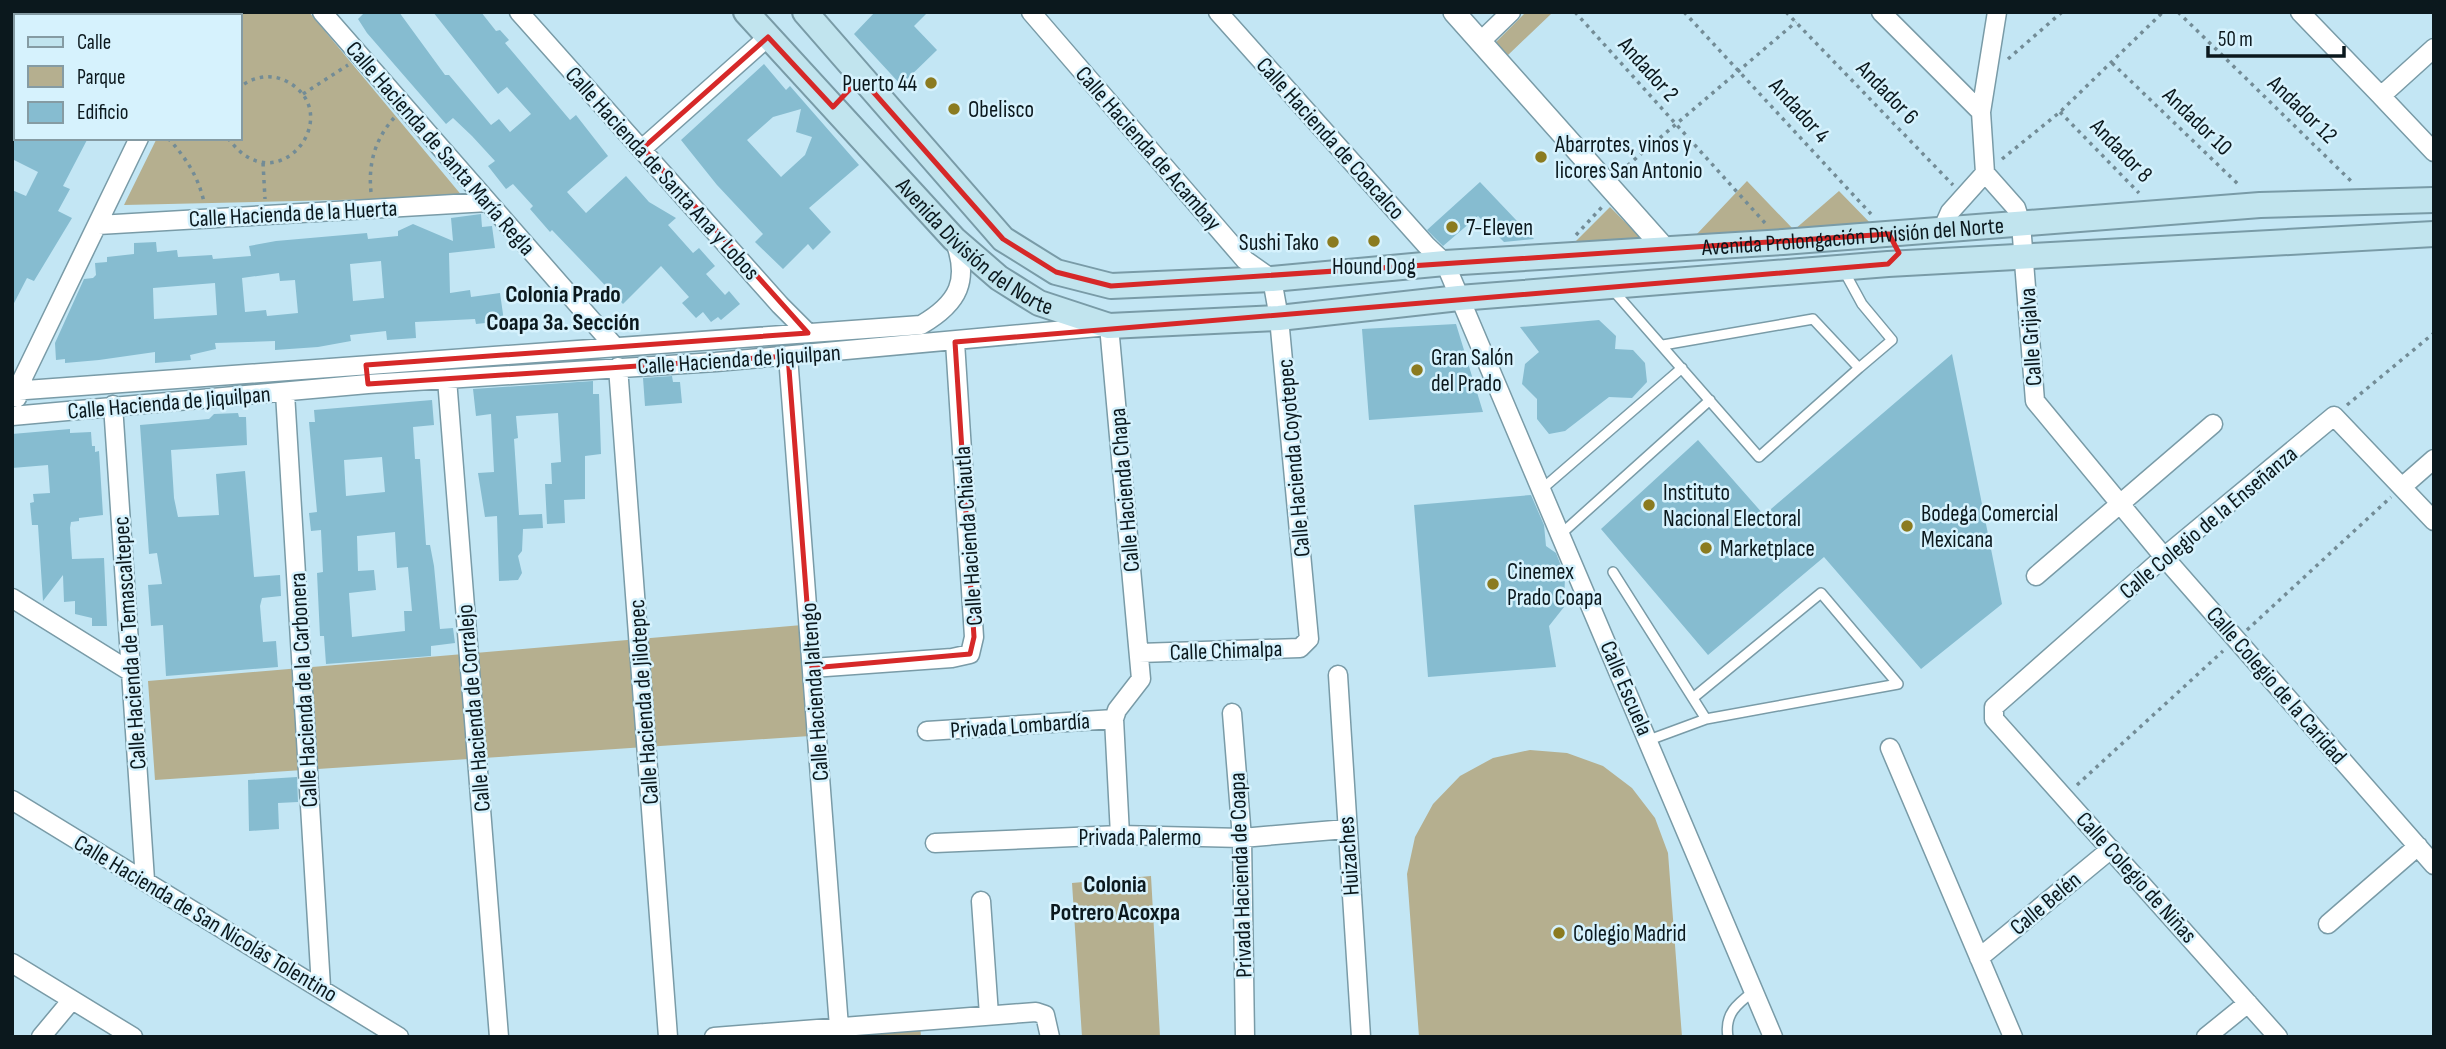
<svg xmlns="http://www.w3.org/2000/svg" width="2446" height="1049" viewBox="0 0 2446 1049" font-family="'Sofia Sans Condensed',sans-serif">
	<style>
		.green { fill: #b5af8f }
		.building { fill: #86bcd0; fill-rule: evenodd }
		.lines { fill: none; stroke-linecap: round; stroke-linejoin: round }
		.service-casing { stroke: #799ba7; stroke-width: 12 }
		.minor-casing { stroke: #799ba7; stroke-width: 21 }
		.tertiary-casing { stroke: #799ba7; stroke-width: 24 }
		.secondary-casing { stroke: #799ba7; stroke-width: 28 }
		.path { stroke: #738c96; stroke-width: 3.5; stroke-dasharray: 3.5 5; stroke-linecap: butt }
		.service { stroke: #fff; stroke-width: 9 }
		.minor { stroke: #fff; stroke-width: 18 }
		.tertiary { stroke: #fff; stroke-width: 21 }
		.secondary { stroke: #c1e4ee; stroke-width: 24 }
		.marked { fill: none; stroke: #d62828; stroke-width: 5; stroke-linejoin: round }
		.poi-dot { fill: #8b7b20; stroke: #d6f2fd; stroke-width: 2.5 }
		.labels { text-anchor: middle; stroke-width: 5; stroke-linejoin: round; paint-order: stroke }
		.street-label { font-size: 23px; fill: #0b181d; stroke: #d6f2fd }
		.poi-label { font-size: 23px; fill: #0b181d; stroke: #d6f2fd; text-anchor: start }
		.neighbourhood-label { font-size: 24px; font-weight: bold; fill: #0b181d; stroke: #d6f2fd }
	</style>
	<rect width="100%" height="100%" fill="#c3e6f4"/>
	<path class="green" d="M219 12H309L463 197 124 205 157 138H240V16H217Z
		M1526 12 1551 14 1507 56 1495 43Z
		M1747 181 1794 230 1839 191 1876 229 1696 235Z
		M1610 207 1642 239 1573 244Z
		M802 625 810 736 155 780 148 681Z
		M1530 750 1567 753 1603 766 1632 788 1655 818 1668 853 1682 1037H1419L1407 874 1415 837 1433 804 1460 776 1493 758Z
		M1151 876 1160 1037H1082L1072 883Z
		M920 1023 921 1037H797Z"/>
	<path class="building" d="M365 12H399L445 75H449L491 125 499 119 510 132 531 114 507 87 498 94 433 12H481L496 31 500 30 509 40 505 43 570 120 576 115 608 156 567 192 586 213 626 176 649 202 676 218 668 225 693 253 699 248 715 266 706 274 725 295 729 291 740 304 721 320 718 317 711 322 703 312 696 318 682 303 689 297 661 266 623 304 552 230 550 232 530 209 533 206 513 184 506 189 488 166 495 161 472 136 453 118 446 124 367 33 358 19Z
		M875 12H928L914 26 937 50 901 85 854 34Z
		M764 64 786 90 790 86 859 165 809 208 831 232 813 250 808 244 783 269 755 242 763 234 717 185 681 140ZM801 109 796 132 812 137 805 155 781 177 747 140 773 117Z
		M12 138H88L63 186 70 189 58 211 72 218 34 281 27 278 12 307V190L26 196 38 172 12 159Z
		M1480 182 1534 239 1504 242 1478 216 1443 246 1427 230Z
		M481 214 482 227 492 226 495 248 449 253 450 293 470 290 471 297 500 293 504 321 476 324 475 319 415 322 416 338 387 340 386 331 350 335 351 341 318 347 275 350V341L215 343 216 349 190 355 191 360 155 363V352L99 360 65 363V359L56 360 55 343 84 279 93 278 96 275 95 263 107 262V257L134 254V243L156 242 157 252 177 250 178 257 212 255 213 259 251 256 249 246 276 241 367 233 368 239 398 236V231L413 224 453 241 451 218ZM381 261 384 298 353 301 350 264ZM279 273 280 281 295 280 298 313 267 316 266 310 245 312 242 278ZM215 283 217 315 154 319 153 288Z
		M1599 320 1616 336 1615 349 1633 350 1645 363 1647 382 1632 398 1609 397 1565 431 1549 434 1537 419V399L1522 384 1525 364 1539 352 1520 327Z
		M1456 324 1483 412 1369 420 1362 329Z
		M1952 354 2002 604 1921 669 1824 557 1708 655 1601 529 1698 440 1764 515Z
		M672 376 673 382H680L682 403 645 406 643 378Z
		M593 381V394H599L601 454 585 456V499L564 500 565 523 547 524 545 484H552L551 463 561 462 558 413 516 416 518 438 514 439 519 515 542 514 543 528 523 529 522 551 518 556 522 573 518 580 499 581 497 516 485 517 478 473 494 472 491 414 476 416 473 389Z
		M432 400 434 425 413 427 415 459H420L426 545H430L434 566 440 629 453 628 455 643 431 646V656L326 664 324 636H320L317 573 323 572 321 530 311 531 309 513 317 512 309 422H315L314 410ZM382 457 385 492 346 496 344 460ZM395 532 397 568 408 567 412 611H404L405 631 352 637 349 593 376 590 374 570 358 571 357 536Z
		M238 413 239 417H246L247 445 171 450 174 498 178 517 219 515 216 474 245 471 254 577 280 575 281 596 262 598 260 606 263 642 276 641 278 667 166 676 163 625 151 626 148 585 162 584 157 553 149 554 140 425 209 419 214 414Z
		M70 429V433L91 432 92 446H95V452L99 451 103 515 79 518V521L71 522 70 528 72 559 104 558 107 626H92V618L75 614V601L64 602 63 575 43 601 38 525H32L30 503 34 502 33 494 50 493 48 465 12 468V434Z
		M1531 495 1544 525 1546 546 1556 553 1565 576 1564 607 1549 626 1556 667 1428 677 1414 505Z
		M297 777 298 802 278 803 279 829 249 831 248 780Z"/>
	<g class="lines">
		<defs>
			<path id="service" d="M1844 271 1862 304 1892 340 1859 368
				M1612 289 1759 457 1859 368 1813 319 1663 345
				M1542 489 1682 368
				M1561 534 1710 400
				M1613 572 1706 719
				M1693 698 1821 593 1898 684
				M1649 740 1706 719 1898 684
				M1728 1037C1724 1014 1737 1004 1754 991"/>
			<path id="minor" d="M322 12 615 347
				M519 12 780 305 808 333
				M1031 12 1245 260 1272 279 1279 318 1309 639 1300 648 1139 653
				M1218 12 1426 245 1445 263 1773 1037
				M1881 12 1981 112
				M2300 12 2381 96
				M199 16 201 12
				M1480 42 1511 12
				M2434 48 2381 96 2434 152
				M12 59 16 61
				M12 84 16 86
				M643 148 768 37
				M1985 173 2016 208 2021 224 2035 401 2164 557 2434 865
				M98 225 488 202
				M1942 230 1950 212 1985 173 1981 112 1997 12
				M788 356 839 1027
				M618 367 668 1037
				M447 379 499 1037
				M12 391 921 325C959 303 970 280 954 239
				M285 393 321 987
				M17 398V390L139 138
				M113 405 145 880
				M12 416 368 384 716 362 1109 326 1141 679 1117 710 1114 719 1120 835
				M2402 487 2434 459
				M2036 576 2213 424
				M12 598 131 672
				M812 668 952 658 970 654 974 637 955 342
				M1338 675 1361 1037
				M1232 713 1242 838 1245 1037
				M927 731 1114 719
				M1890 748 2013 1037
				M12 800 399 1037
				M935 843 1120 835 1242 838 1346 829
				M981 901 989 1015
				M2328 924 2418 846
				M1979 958 2111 849
				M12 963 133 1037
				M41 1037 71 1001
				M714 1037 1036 1012 1045 1015 1050 1037
				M2206 1037 2248 1003
				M2278 1037 1994 719V707L2164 557 2334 416 2434 521"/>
			<path id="tertiary" d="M1454 12 1665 249"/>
			<g id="secondary">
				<path id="s1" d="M746 12 954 239 999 278 1039 303 1109 326 1279 318 1459 298 1888 264 2434 234"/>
				<path id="s2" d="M805 12 1003 239 1056 272 1111 286 1272 279 1445 263 1783 242 2260 205 2434 200"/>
			</g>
		</defs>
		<use href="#service" class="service-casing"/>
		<use href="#minor" class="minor-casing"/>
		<use href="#tertiary" class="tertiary-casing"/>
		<use href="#secondary" class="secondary-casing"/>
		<path class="path" d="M1575 12 1765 223
			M1684 12 1871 214
			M1786 12 1953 185
			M2178 12 2352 182
			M2008 59 2062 12
			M2112 63 2239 185
			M303 94 348 65
			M2060 112 2139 193
			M168 138C186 158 198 176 204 202
			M228 138C277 207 349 113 286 81 270 73 253 77 240 87
			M2002 159 2060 112 2163 12
			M263 163 265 199
			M1621 171 1796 22
			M371 192C368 164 375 139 394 118
			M1576 235 1602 207
			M2347 405 2434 333
			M2247 630 2391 497
			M2077 785 2223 651"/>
		<use href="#service" class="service"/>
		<use href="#minor" class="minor"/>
		<use href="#tertiary" class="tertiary"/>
		<use href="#secondary" class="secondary"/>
	</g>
	<path class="marked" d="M768 37 833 107 851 88 868 86 1003 239 1056 272 1111 286 1889 234 1899 253 1888 264 955 342 974 637 970 654 812 668 788 356 368 384 366 365 808 333 643 148Z"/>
	<g class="poi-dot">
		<circle cx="931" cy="83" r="7"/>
		<circle cx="954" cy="109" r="7"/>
		<circle cx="1541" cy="157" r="7"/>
		<circle cx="1452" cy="227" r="7"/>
		<circle cx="1374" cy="241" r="7"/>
		<circle cx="1333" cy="242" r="7"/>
		<circle cx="1417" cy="370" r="7"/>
		<circle cx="1649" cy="505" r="7"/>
		<circle cx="1907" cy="526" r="7"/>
		<circle cx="1706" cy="548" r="7"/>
		<circle cx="1493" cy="584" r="7"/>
		<circle cx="1559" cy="933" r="7"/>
	</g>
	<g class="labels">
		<g class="street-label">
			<text transform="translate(1649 69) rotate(48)" y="8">Andador 2</text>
			<text transform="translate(1888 92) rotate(46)" y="8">Andador 6</text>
			<text transform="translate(2303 109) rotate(44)" y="8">Andador 12</text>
			<text transform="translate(1800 110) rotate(48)" y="8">Andador 4</text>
			<text transform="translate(2198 121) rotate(44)" y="8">Andador 10</text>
			<text transform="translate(1331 138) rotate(48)" y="8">Calle Hacienda de Coacalco</text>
			<text transform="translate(441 148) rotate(49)" y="8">Calle Hacienda de Santa María Regla</text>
			<text transform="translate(1149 148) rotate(49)" y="8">Calle Hacienda de Acambay</text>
			<text transform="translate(2122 150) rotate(46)" y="8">Andador 8</text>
			<text transform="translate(663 173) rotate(48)" y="8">Calle Hacienda de Santa Ana y Lobos</text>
			<text transform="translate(293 213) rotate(-3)" y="8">Calle Hacienda de la Huerta</text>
			<text dy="8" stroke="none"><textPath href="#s2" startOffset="1164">Avenida Prolongación División del Norte</textPath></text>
			<text dy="8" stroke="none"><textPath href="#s1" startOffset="329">Avenida División del Norte</textPath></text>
			<text transform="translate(2030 337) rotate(-94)" y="8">Calle Grijalva</text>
			<text transform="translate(739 359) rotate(-4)" y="8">Calle Hacienda de Jiquilpan</text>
			<text transform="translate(169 402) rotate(-5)" y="8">Calle Hacienda de Jiquilpan</text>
			<text transform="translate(1293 458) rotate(-95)" y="8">Calle Hacienda Coyotepec</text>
			<text transform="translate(1124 490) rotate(-95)" y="8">Calle Hacienda Chapa</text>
			<text transform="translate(2208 522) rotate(-40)" y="8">Calle Colegio de la Enseñanza</text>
			<text transform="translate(968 536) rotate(-94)" y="8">Calle Hacienda Chiautla</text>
			<text transform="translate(129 643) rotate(-94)" y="8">Calle Hacienda de Temascaltepec</text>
			<text transform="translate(1226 650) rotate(-2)" y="8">Calle Chimalpa</text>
			<text transform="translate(2277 685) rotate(49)" y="8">Calle Colegio de la Caridad</text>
			<text transform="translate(1627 688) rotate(67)" y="8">Calle Escuela</text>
			<text transform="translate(303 690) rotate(-93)" y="8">Calle Hacienda de la Carbonera</text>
			<text transform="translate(814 692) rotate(-94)" y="8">Calle Hacienda Jaltengo</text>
			<text transform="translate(643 702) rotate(-94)" y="8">Calle Hacienda de Jilotepec</text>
			<text transform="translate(473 708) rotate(-95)" y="8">Calle Hacienda de Corralejo</text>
			<text transform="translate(1020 725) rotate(-4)" y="8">Privada Lombardía</text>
			<text x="1140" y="845">Privada Palermo</text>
			<text transform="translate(1348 856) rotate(-94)" y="8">Huizaches</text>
			<text transform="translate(1240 875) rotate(-92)" y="8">Privada Hacienda de Coapa</text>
			<text transform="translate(2137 877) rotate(48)" y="8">Calle Colegio de Niñas</text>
			<text transform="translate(2045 903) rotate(-40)" y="8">Calle Belén</text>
			<text transform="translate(206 918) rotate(31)" y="8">Calle Hacienda de San Nicolás Tolentino</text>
		</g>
		<g class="poi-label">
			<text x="917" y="91" text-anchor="end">Puerto 44</text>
			<text x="968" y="117">Obelisco</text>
			<text x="1555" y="152">Abarrotes, vinos y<tspan x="1555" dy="26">licores San Antonio</tspan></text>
			<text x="1466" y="235">7-Eleven</text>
			<text x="1319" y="250" text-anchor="end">Sushi Tako</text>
			<text x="1374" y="274" text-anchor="middle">Hound Dog</text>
			<text x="1431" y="365">Gran Salón<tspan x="1431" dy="26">del Prado</tspan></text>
			<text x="1663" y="500">Instituto<tspan x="1663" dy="26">Nacional Electoral</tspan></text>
			<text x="1921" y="521">Bodega Comercial<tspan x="1921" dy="26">Mexicana</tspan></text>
			<text x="1720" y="556">Marketplace</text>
			<text x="1507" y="579">Cinemex<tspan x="1507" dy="26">Prado Coapa</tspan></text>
			<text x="1573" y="941">Colegio Madrid</text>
		</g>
		<g class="neighbourhood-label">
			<text x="563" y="302">Colonia Prado<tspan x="563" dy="28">Coapa 3a. Sección</tspan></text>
			<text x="1115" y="892">Colonia<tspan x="1115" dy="28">Potrero Acoxpa</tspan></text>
		</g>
	</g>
	<rect width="2446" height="1049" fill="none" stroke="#0b181d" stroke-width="28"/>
	<rect x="14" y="14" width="228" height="126" fill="#d6f2fd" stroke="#859ba3" stroke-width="2"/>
	<rect x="28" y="37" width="35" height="10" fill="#c1e4ee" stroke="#859ba3" stroke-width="2"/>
	<text x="77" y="49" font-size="21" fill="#0b181d">Calle</text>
	<rect x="28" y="66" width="35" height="21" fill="#b5af8f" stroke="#859ba3" stroke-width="2"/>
	<text x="77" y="84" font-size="21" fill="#0b181d">Parque</text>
	<rect x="28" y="102" width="35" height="21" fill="#86bcd0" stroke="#859ba3" stroke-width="2"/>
	<text x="77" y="119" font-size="21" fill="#0b181d">Edificio</text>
	<path d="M2208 46v10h136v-10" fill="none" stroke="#0b181d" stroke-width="3.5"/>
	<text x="2218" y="46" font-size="21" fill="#0b181d" stroke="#d6f2fd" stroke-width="5" paint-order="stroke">50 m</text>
</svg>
